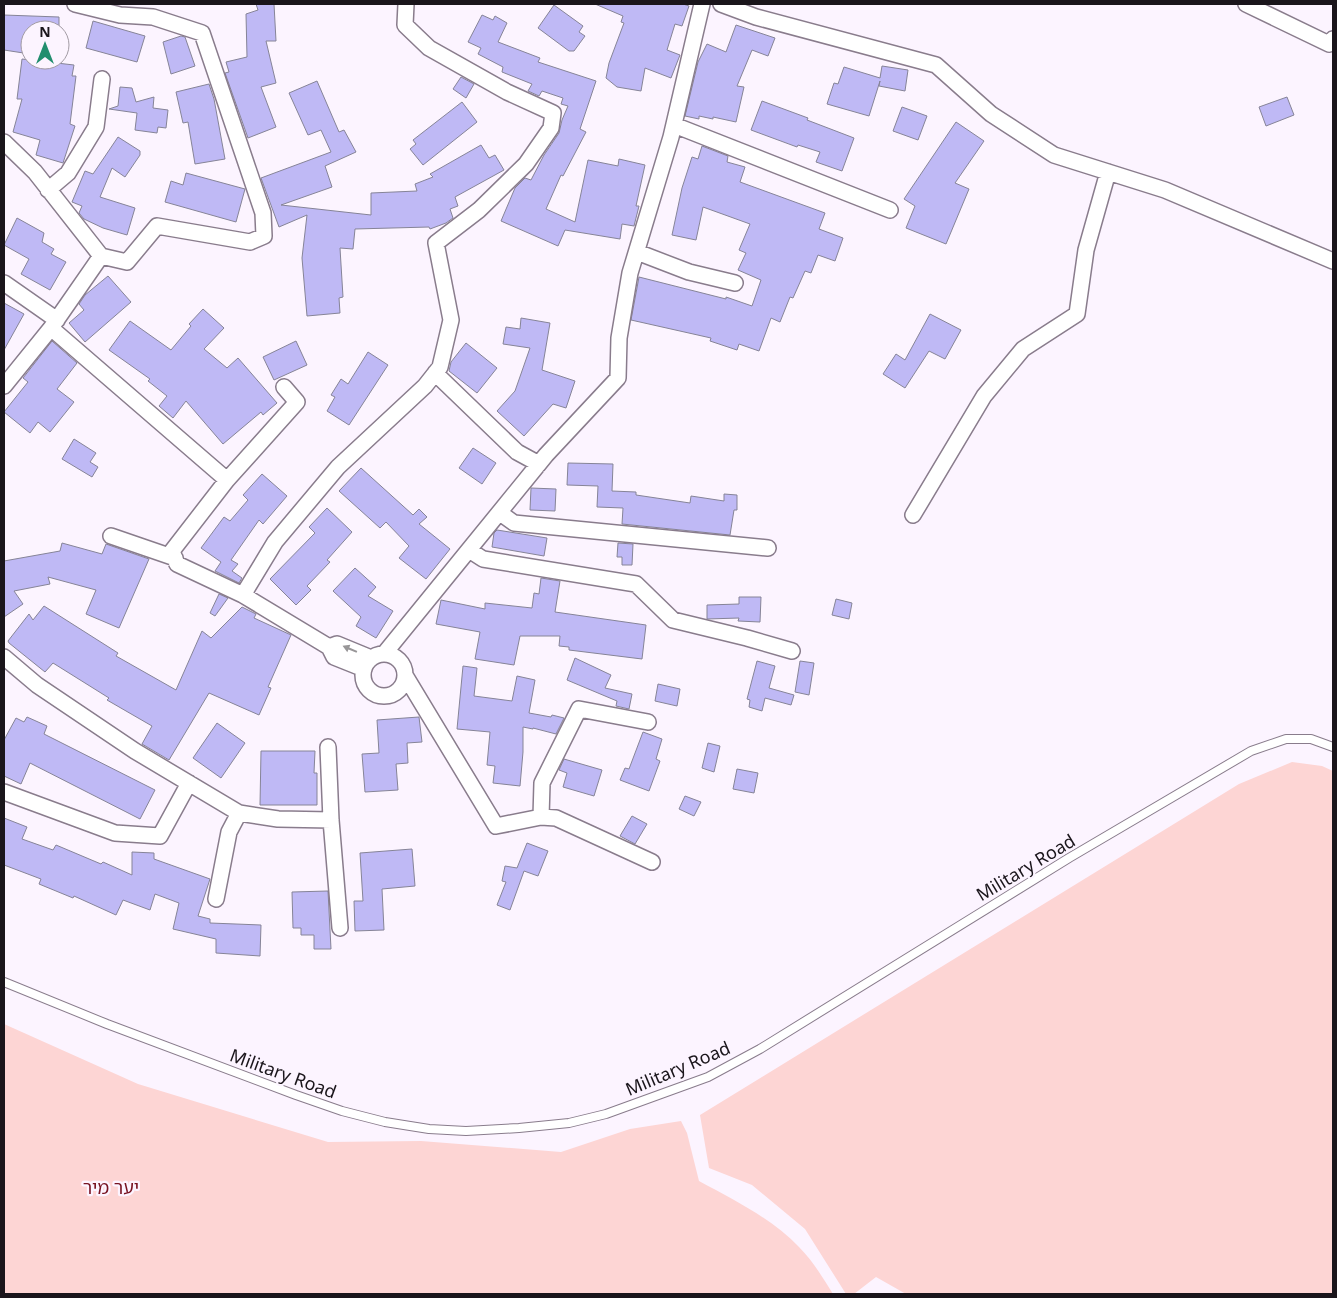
<svg xmlns="http://www.w3.org/2000/svg" width="1337" height="1298" viewBox="0 0 1337 1298" font-family="'Noto Sans','Noto Sans Hebrew',sans-serif">
	<style>
		.green { fill: #fdd5d4 }
		.building { fill: #bfb9f5; stroke: #868497 }
		.lines { fill: none; stroke-linecap: round; stroke-linejoin: round }
		.lane-casing { stroke: #897c8c; stroke-width: 10 }
		.street-casing { stroke: #897c8c; stroke-width: 18 }
		.lane { stroke: #fff; stroke-width: 8 }
		.street { stroke: #fff; stroke-width: 15 }
		.oneway { fill: #989698 }
		.labels { text-anchor: middle; stroke-width: 4.5; stroke-linejoin: round; paint-order: stroke }
		.street-label { font-size: 18px; fill: #1a151b; stroke: #fcf4ff }
		.park-label { font-size: 18px; fill: #771221; stroke: #fcf4ff }
	</style>
	<rect width="100%" height="100%" fill="#fcf4ff"/>
	<path class="green" d="M1292 762 1322 766 1333 771V1294H906L876 1277 854 1294H846L805 1229 752 1185 709 1168 700 1115 1239 784Z
		M4 1024 138 1084 328 1142 421 1141 561 1152 630 1129 681 1121 687 1133 699 1181C734 1200 771 1218 799 1247 813 1261 823 1278 833 1294H4Z"/>
	<path class="building" d="M256 4H274L276 41H266L276 83 261 87 276 127 248 138 225 73 229 72 226 62 247 57 246 14 258 10Z
		M595 4H683L689 6 682 26 675 24 667 50 680 55 671 78 645 68 641 91 617 87 606 78 609 63 624 23 621 22 623 16Z
		M554 5 583 26 579 32 585 36 574 51H569L538 28Z
		M4 15 59 17V30H30V54L4 50Z
		M482 15 493 20 495 16 507 23 498 42 540 58 538 62 596 81 580 129 586 132 563 176 561 175 546 209 575 222 588 160 618 166 619 159 645 165 636 206H639L634 226 622 224 620 239 565 230 558 246 501 221 515 188 525 178 531 180 544 155 559 133 562 120 568 106 561 104 563 98 542 91 539 96 528 91 532 84 502 72 503 67 478 54 481 48 468 42Z
		M93 21 145 36 137 62 86 48Z
		M736 25 775 38 768 56 752 50 737 86 744 87 736 122 713 117V119L699 116V119L685 116 698 62 707 44 726 52Z
		M181 36 185 37 195 66 171 74 163 42Z
		M22 59 74 65 72 76H76L70 124 75 126 63 163 36 155 40 140 13 132 22 99H17Z
		M882 66 908 70 905 91 879 86 880 81 869 116 827 104 834 83 838 84 844 67 880 78Z
		M461 77 474 84 466 98 453 89Z
		M317 81 339 132 344 130 356 152 325 166 332 187 281 205 371 215V193L417 191 415 184 433 177 430 174 481 145 489 158 495 155 504 170 455 197 458 206 450 209 453 218 446 223 430 229 429 227 355 229 353 249 340 248 343 297 339 298 340 313 307 316 302 258 307 215 279 227 261 178 331 152 321 130 308 135 289 93Z
		M209 84 214 99 225 159 195 164 188 122 183 123 176 92Z
		M120 87 132 88 136 102 154 97 153 108 168 110 166 128 158 127 157 133 135 130 137 113 109 109 118 106Z
		M1287 97 1294 115 1266 126 1259 107Z
		M762 101 808 118 807 120 854 138 842 171 816 162 820 152 798 145 797 147 751 130Z
		M462 102 477 122 423 165 410 149 416 144 413 140Z
		M902 107 927 116 918 140 893 131Z
		M956 122 984 141 955 183 969 189 946 244 906 228 915 206 904 199Z
		M118 137 140 151V155L125 177 112 168 100 197 135 208 127 235 103 228 84 219 79 213 82 206 72 202 85 171 93 174Z
		M702 146 728 156 727 162 745 167 740 182 825 213 819 229 843 238 835 261 818 255 811 273 805 271 793 298 790 297 780 322 771 318 759 351 739 344 737 350 710 341 711 338 631 320 639 277 726 299V297L752 306 761 280 738 270 746 253 739 250 750 224 703 207 696 240 672 235 682 188 692 157 698 159Z
		M186 173 245 189 236 222 165 202 171 181 183 185Z
		M17 218 44 233 42 242 54 249 51 254 66 262 50 290 21 274 29 259 4 245Z
		M108 276 131 302 85 342 69 323 84 310 79 304 85 295Z
		M4 303 24 314 4 350Z
		M203 309 224 328 204 349 227 368 238 358 277 403 263 415 261 412 223 444 186 401 173 418 159 406 167 396 148 381 150 379 109 350 130 321 171 350 191 326 189 324Z
		M930 314 961 330 945 359 929 351 905 388 883 374 896 354 905 360Z
		M521 318 550 323 542 370 575 381 566 408 553 404 524 436 497 411 515 391 530 348 503 344 506 327 520 329Z
		M52 341 77 363 57 389 74 402 50 432 38 422 30 433 4 412 28 382 23 378Z
		M296 341 307 365 274 380 263 357Z
		M466 343 497 368 477 393 449 371 451 362Z
		M368 352 388 365 349 425 327 411 335 397 331 395 341 379 348 384Z
		M74 439 96 453 90 462 98 467 92 477 62 459Z
		M473 448 496 463 482 484 459 468Z
		M568 463 613 464 612 491 636 492V495L690 503 691 496 724 501V494L737 495V510H734L730 535 622 524 623 508 597 507 598 486 567 485Z
		M361 468 413 515 419 509 427 517 419 524 450 549 426 579 399 558 409 546 386 522 380 528 339 491Z
		M262 474 287 496 263 524 259 520 231 560 238 564 232 571 242 578 239 583 215 571 221 562 201 548 224 517 230 521 248 500 243 495Z
		M531 488 556 489 555 511 530 510Z
		M327 508 352 532 327 560 330 562 307 586 311 590 296 605 270 579 315 533 309 527Z
		M497 530 547 538 544 556 492 547 494 533Z
		M62 543 102 554 106 544 149 559 119 628 86 614 96 590 48 577 50 584 14 591 23 604 4 617V561L60 551Z
		M618 543 633 544 632 565H622V557H617Z
		M355 568 376 587 368 596 393 611 376 638 356 626 361 617 333 591Z
		M541 578 560 581 555 612 646 625 642 659 569 650V647L559 646 560 636H520L514 665 475 659 480 632 436 624 441 600 485 609V603L532 608 534 593 539 594Z
		M219 594 228 598 215 616 210 613Z
		M739 597H761L760 622 738 621 739 618 707 619V605L739 604Z
		M836 599 852 603 849 619 832 615Z
		M44 606 118 653 116 656 176 690 202 631 211 638 242 607 256 614 254 618 291 635 268 687 271 688 259 715 209 693 169 760 142 744 152 726 107 700 109 698 53 663 45 672 9 643 8 641 29 614 33 620Z
		M575 658 611 675 605 688 632 694 629 709 616 706 617 701 567 680Z
		M757 661 775 666 769 688 794 695 791 705 765 698 762 711 749 707 750 700 747 699Z
		M800 661 814 663 809 695 795 692Z
		M463 666 477 668 474 696 512 701 517 676 535 680 529 713 551 717 552 715 564 718 556 734 533 728V729L523 727V752L520 786 493 783 495 766 487 765 490 732 457 729Z
		M658 684 680 689 677 706 655 701Z
		M27 717 47 726 44 734 155 790 140 819 30 763 21 784 4 776V740L16 718 24 722Z
		M419 717 422 742 407 743 408 763 396 764 398 790 365 792 362 754 379 753 377 720Z
		M217 723 245 743 221 778 193 758Z
		M643 732 662 739 656 759 660 761 649 791 620 780 625 768 629 769Z
		M708 743 720 746 714 772 702 768Z
		M261 751H315L314 773H317V805H260Z
		M564 759 602 770 594 796 563 787 567 773 559 770Z
		M737 769 758 773 754 793 733 789Z
		M685 796 701 802 694 816 679 809Z
		M632 816 647 824 635 844 620 836Z
		M4 818 27 827 22 839 53 850 56 845 101 864 103 862 132 875V852L154 853V859L210 879 198 916 210 919V923L261 925 260 956 216 953V939L173 929 179 903 155 894 150 910 123 900 116 915 74 896 73 898 39 884 41 879 4 865Z
		M527 843 548 851 538 876 524 871 510 910 497 905 506 882 502 881 505 866 517 868Z
		M412 849 415 886 382 889 384 930 355 931 354 901H363L360 853Z
		M328 891 331 949H314V935H301V928H293L292 892Z"/>
	<g class="lines">
		<defs>
			<path id="lane" d="M4 982 107 1024 296 1095 342 1111 385 1122 429 1129 466 1131 519 1128 569 1123 606 1114 708 1077 760 1049 1069 858 1251 751 1286 739H1311L1333 747"/>
			<path id="street" d="M75 4 120 15 153 17 202 33 263 213 264 236 250 242 157 226 127 262 101 256
				M721 4 756 17 936 65 991 114 1054 155 1165 190 1333 261
				M1246 4 1329 44 1333 39
				M674 125 890 210
				M4 142 35 172 101 256 51 328 4 386
				M48 190 68 173 96 127 102 79
				M637 252 689 272 735 283
				M4 283 57 320
				M51 328 227 480 172 551 177 564 243 595 329 647 334 657 364 669
				M435 373 517 452 539 464
				M227 480 297 402 284 387
				M500 513 514 523 768 548
				M913 515 984 396 1023 349 1077 314 1086 250 1108 172
				M111 536 175 558
				M469 550 483 559 636 584 673 620 747 638 792 651
				M243 595 275 542 338 467 425 386 440 367 451 320 436 243 479 210 526 164 551 128 553 113 507 92 429 48 405 25 406 4
				M329 647 337 644 371 658
				M363 675a21 21 0 1 1 42 0a21 21 0 1 1-42 0Z
				M384 654 546 455 618 378 619 338 630 273 671 137 702 4
				M4 657 37 685 135 751 239 813 278 819 331 820
				M406 677 496 826 541 817 556 818 652 862
				M328 747 331 820 340 928
				M4 792 115 833 160 836 189 783
				M541 817 542 783 579 709 648 722
				M216 899 229 832 239 813"/>
		</defs>
		<use href="#lane" class="lane-casing"/>
		<use href="#street" class="street-casing"/>
		<use href="#lane" class="lane"/>
		<use href="#street" class="street"/>
	</g>
	<defs><path id="oneway-solid" d="M-6-.8H1V-3.2L6.5 0L1 3.2V.8H-6Z" transform="scale(1.25)"/></defs>
	<use class="oneway" href="#oneway-solid" transform="translate(350 649) rotate(-157)"/>
	<g class="labels">
		<g class="street-label">
			<text transform="translate(1026 868) rotate(-31)" y="6">Military Road</text>
			<text transform="translate(678 1069) rotate(-23)" y="6">Military Road</text>
			<text transform="translate(283 1074) rotate(20)" y="6">Military Road</text>
		</g>
		<g class="park-label">
			<text x="111" y="1194">יער מיר</text>
		</g>
	</g>
	<rect width="1337" height="1298" fill="none" stroke="#1a151b" stroke-width="10"/>
	<g transform="translate(45 45)"><circle r="24" fill="#fcf4ff" stroke="#a29ba4"/>
	<path d="M0-4L9 19L0 12L-9 19Z" fill="#218e6e"/>
	<text y="-8" font-size="14" font-weight="bold" text-anchor="middle" fill="#1a151b">N</text>
	</g>
</svg>
